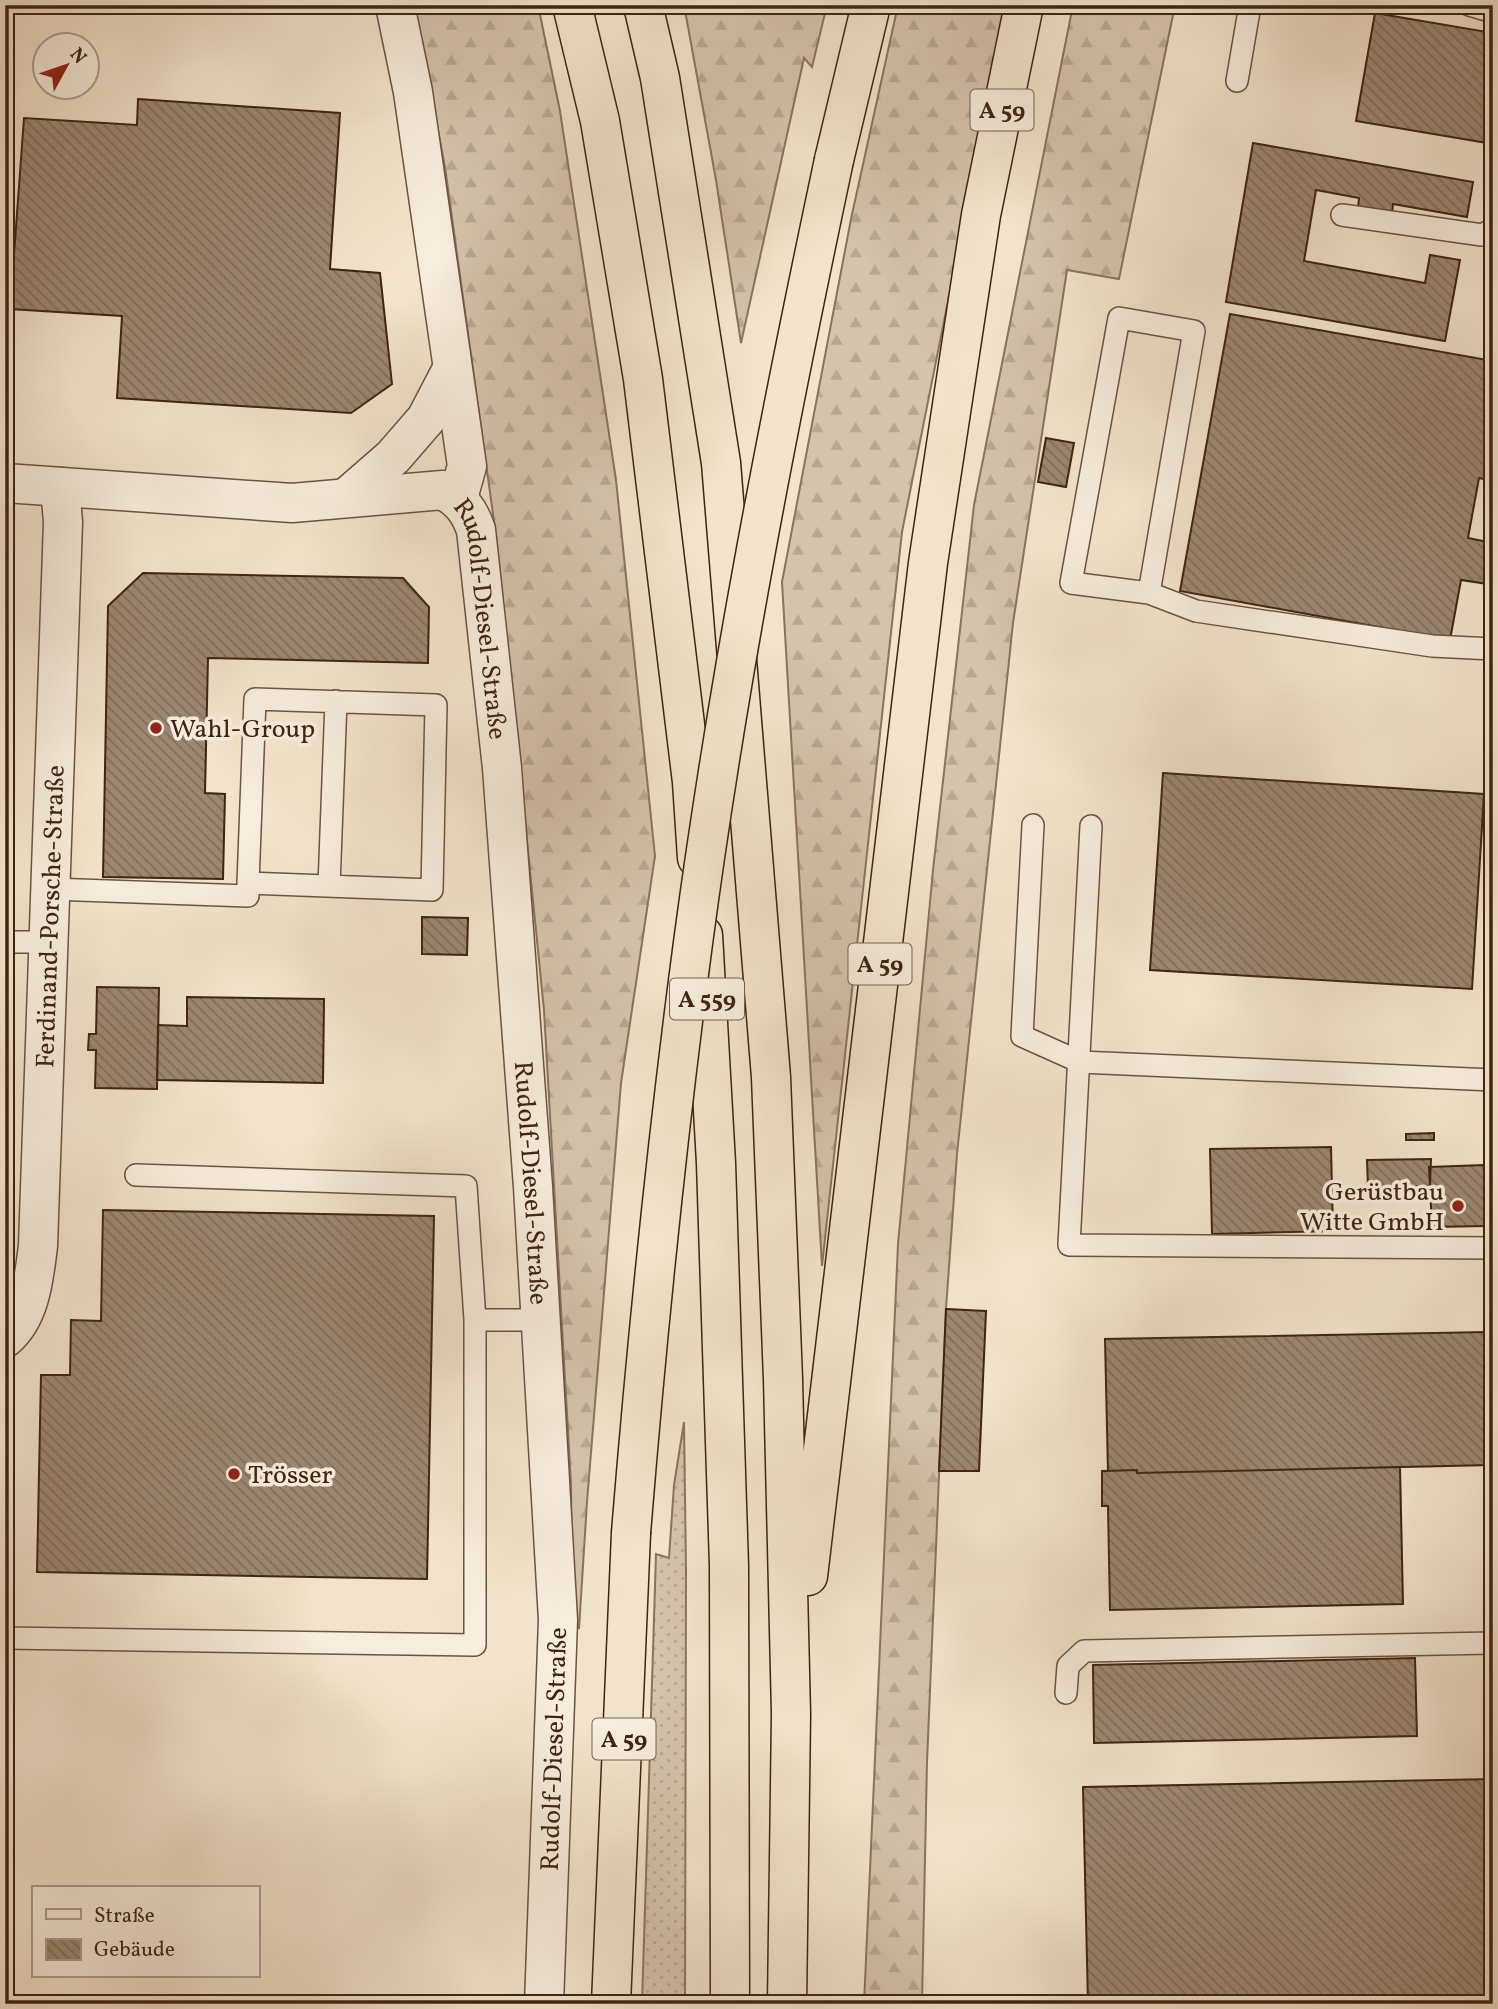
<svg xmlns="http://www.w3.org/2000/svg" width="1498" height="2009" viewBox="0 0 1498 2009" font-family="Vollkorn,serif">
	<style>
		.grass { fill: url(#grass-dots); stroke: #8a7360; stroke-width: 2 }
		.forest { fill: url(#forest-firs); stroke: #8a7360; stroke-width: 2 }
		.building { fill: url(#building-back-hatch); stroke: #3f2313; stroke-width: 2 }
		.lines { fill: none; stroke-linecap: round; stroke-linejoin: round }
		.lane-casing { stroke: #6c5341; stroke-width: 24 }
		.street-casing { stroke: #6c5341; stroke-width: 41 }
		.highway-casing { stroke: #3f2313; stroke-width: 41 }
		.lane { stroke: #f7edde; stroke-width: 21 }
		.street { stroke: #f7edde; stroke-width: 38 }
		.highway { stroke: #f2e4cc; stroke-width: 38 }
		.highway-bridge-casing { stroke: #3f2313; stroke-width: 41; stroke-linecap: butt }
		.highway-bridge { stroke: #f2e4cc; stroke-width: 38 }
		.poi-dot { fill: #8f2418; stroke: #f7edde; stroke-width: 2.5 }
		.labels { text-anchor: middle; stroke-width: 7; stroke-linejoin: round; paint-order: stroke }
		.shield { fill: #f7edde; stroke: #766050; stroke-width: 2 }
		.shield-label { font-size: 24px; font-weight: bold; fill: #3f2313 }
		.street-label { font-size: 26px; fill: #3f2313; stroke: #f7edde }
		.poi-label { font-size: 26px; fill: #3f2313; stroke: #f7edde; text-anchor: start }
	</style>
	<defs>
		<pattern id="grass-dots" width="8" height="8" patternUnits="userSpaceOnUse" patternTransform="scale(1.75)"><rect width="8" height="8" fill="#d4c3ad"/><path d="M2 2h.1M6 6h.1" fill="none" stroke="#b7a794" stroke-width="1.8" stroke-linecap="round"/></pattern>
		<pattern id="forest-firs" width="22" height="20" patternUnits="userSpaceOnUse" patternTransform="scale(1.75)"><rect width="22" height="20" fill="#d4c3ad"/><path d="M5 1l3.5 6h-7zM16 11l3.5 6h-7z" fill="#b7a794"/></pattern>
		<pattern id="building-back-hatch" width="6" height="6" patternUnits="userSpaceOnUse" patternTransform="scale(1.75)"><rect width="6" height="6" fill="#9c8773"/><path d="M-1 5l2 2M0 0l6 6M5-1l2 2" fill="none" stroke="#816e5d"/></pattern>
	</defs>
	<rect width="100%" height="100%" fill="#f2e4cc"/>
	<filter id="stains"><feTurbulence type="fractalNoise" baseFrequency=".00286" numOctaves="4"/><feColorMatrix values="0 0 0 0 .2 0 0 0 0 .09 0 0 0 0 .02 0 0 0 .5 -.17"/></filter>
	<radialGradient id="worn" r=".72"><stop offset=".6" stop-color="#630" stop-opacity="0"/><stop offset="1" stop-color="#630" stop-opacity=".3"/></radialGradient>
	<path class="grass" d="M684 1422 686 1571 685 2004H642L656 1554 669 1558 674 1485Z"/>
	<path class="forest" d="M414 5H538L560 111 616 480 655 856 621 1083 587 1502 579 1629 572 1607 571 1484 544 1010 497 543 445 167Z
		M684 5H827L812 67 804 58 741 343 716 180Z
		M898 5H1007L902 532 822 1266 782 582 851 219Z
		M1073 5H1175L1119 279 1067 270 1013 623 957 1154 946 1309 927 1762 922 2004H864L898 1244 933 870 974 505Z"/>
	<path class="building" d="M1375 13 1493 33V144L1356 121Z
		M138 99 340 113 330 269 380 273 392 384 351 413 117 398 122 316 10 309 24 118 137 125Z
		M1253 143 1473 182 1467 217 1393 204 1392 214 1358 208 1359 198 1316 190 1304 261 1425 283 1430 255 1460 260 1445 341 1226 302Z
		M1230 314 1493 361V481L1479 478 1468 538 1493 543V555L1488 584 1461 580 1450 640 1180 591Z
		M1046 438 1074 443 1066 487 1038 482Z
		M143 573 403 578 429 607 428 663 208 658 205 793 225 794 223 879 103 877 108 606Z
		M1163 773 1484 794 1472 989 1150 970Z
		M422 917 468 918 467 955 422 954Z
		M97 987 159 988 157 1089 95 1088 96 1050H88L89 1034H96Z
		M187 997 324 999 323 1083 157 1080 158 1025 187 1026Z
		M1434 1133V1140H1406V1134Z
		M1331 1147 1333 1231 1212 1234 1210 1149Z
		M1431 1159 1430 1186 1368 1188 1367 1160Z
		M1484 1165 1485 1226 1432 1227 1429 1167Z
		M103 1210 434 1216 427 1579 37 1572 41 1375H70L71 1320 101 1321Z
		M946 1309 986 1311 979 1471H939Z
		M1488 1332 1491 1465 1137 1473V1470L1108 1471 1105 1339Z
		M1400 1467 1403 1604 1110 1610 1108 1506H1102V1471L1137 1470V1473Z
		M1415 1658 1417 1736 1094 1743 1093 1665Z
		M1493 1779V2004H1088L1083 1787Z"/>
	<g class="lines">
		<defs>
			<path id="lane" d="M1469 5 1493 12
				M1237 81 1250 5
				M1342 215 1482 235 1493 229
				M1119 318 1194 331 1149 593 1071 583Z
				M1149 593 1196 611 1432 646 1493 649
				M1033 825 1022 1036 1080 1062 1493 1080
				M1091 826 1069 1245 1493 1248
				M329 886 336 701
				M51 889 248 896V883L255 699 436 705 432 890 248 883
				M5 942H49
				M136 1175 466 1186 475 1320
				M5 1638 475 1645V1320H541
				M1066 1693 1068 1666 1084 1651 1493 1643"/>
			<g id="street">
				<path d="M395 5 413 92 467 466 458 498"/>
				<path id="s1" d="M5 483 292 503 443 490C461 500 469 510 476 530L502 768 533 1187 558 1620 544 2004"/>
				<path d="M346 498 393 457 426 419 451 371"/>
				<path id="s2" d="M5 1338C31 1316 34 1277 38 1246L63 522 60 487"/>
			</g>
			<path id="highway" d="M572 5 600 121 643 379 692 782 697 858
				M643 5 660 78 721 463 771 1077 783 1379 791 1714 787 2004
				M834 160 871 5
				M703 935 716 1163 729 1566 730 2004
				M808 1576 928 563 981 215 1024 5
				M611 2004 631 1533"/>
		</defs>
		<use href="#lane" class="lane-casing"/>
		<use href="#street" class="street-casing"/>
		<use href="#highway" class="highway-casing"/>
		<use href="#lane" class="lane"/>
		<use href="#street" class="street"/>
		<use href="#highway" class="highway"/>
		<defs>
			<path id="highway-bridge" d="M631 1533C647 1336 667 1139 693 943 728 680 779 419 834 160"/>
		</defs>
		<use href="#highway-bridge" class="highway-bridge-casing"/>
		<use href="#highway-bridge" class="highway-bridge"/>
	</g>
	<g class="poi-dot">
		<circle cx="156" cy="728" r="7"/>
		<circle cx="1458" cy="1206" r="7"/>
		<circle cx="234" cy="1474" r="7"/>
	</g>
	<g class="labels">
		<g class="shield">
			<rect x="970.5" y="89.5" width="63" height="41" rx="5"/>
			<rect x="848.5" y="943.5" width="63" height="41" rx="5"/>
			<rect x="670" y="978.5" width="74" height="41" rx="5"/>
			<rect x="592.5" y="1718.5" width="63" height="41" rx="5"/>
		</g>
		<g class="shield-label">
			<text x="1002" y="118">A 59</text>
			<text x="880" y="972">A 59</text>
			<text x="707" y="1007">A 559</text>
			<text x="624" y="1747">A 59</text>
		</g>
		<g class="street-label">
			<text dy="9" stroke="none"><textPath href="#s1" startOffset="581">Rudolf-Diesel-Straße</textPath></text>
			<text dy="9" stroke="none"><textPath href="#s2" startOffset="430">Ferdinand-Porsche-Straße</textPath></text>
			<text dy="9" stroke="none"><textPath href="#s1" startOffset="1148">Rudolf-Diesel-Straße</textPath></text>
			<text transform="translate(553 1749) rotate(-88)" y="9">Rudolf-Diesel-Straße</text>
		</g>
		<g class="poi-label">
			<text x="170" y="737">Wahl-Group</text>
			<text x="1444" y="1200" text-anchor="end">Gerüstbau<tspan x="1444" dy="30">Witte GmbH</tspan></text>
			<text x="248" y="1483">Trösser</text>
		</g>
	</g>
	<rect width="1498" height="2009" fill="none" stroke="#f2e4cc" stroke-width="28"/>
	<rect x="7" y="7" width="1484" height="1995" fill="none" stroke="#3f2313" stroke-width="3.5"/>
	<rect x="14" y="14" width="1470" height="1981" fill="none" stroke="#3f2313" stroke-width="2"/>
	<rect x="32" y="1886" width="228" height="91" fill="#f7edde" stroke="#ad9c8d" stroke-width="2"/>
	<rect x="46" y="1909" width="35" height="10" fill="#f7edde" stroke="#ad9c8d" stroke-width="2"/>
	<text x="94" y="1922" font-size="21" fill="#3f2313">Straße</text>
	<rect x="46" y="1939" width="35" height="21" fill="url(#building-back-hatch)" stroke="#ad9c8d" stroke-width="2"/>
	<text x="94" y="1956" font-size="21" fill="#3f2313">Gebäude</text>
	<g transform="translate(66 66) rotate(50)"><circle r="33" fill="#f7edde" stroke="#ad9c8d" stroke-width="2"/>
	<path d="M0-5L12 26L0 18L-12 26Z" fill="#8f2418"/>
	<text y="-10" font-size="19" font-weight="bold" text-anchor="middle" fill="#3f2313">N</text>
	</g>
	<rect width="100%" height="100%" filter="url(#stains)"/>
	<rect width="100%" height="100%" fill="url(#worn)"/>
</svg>
